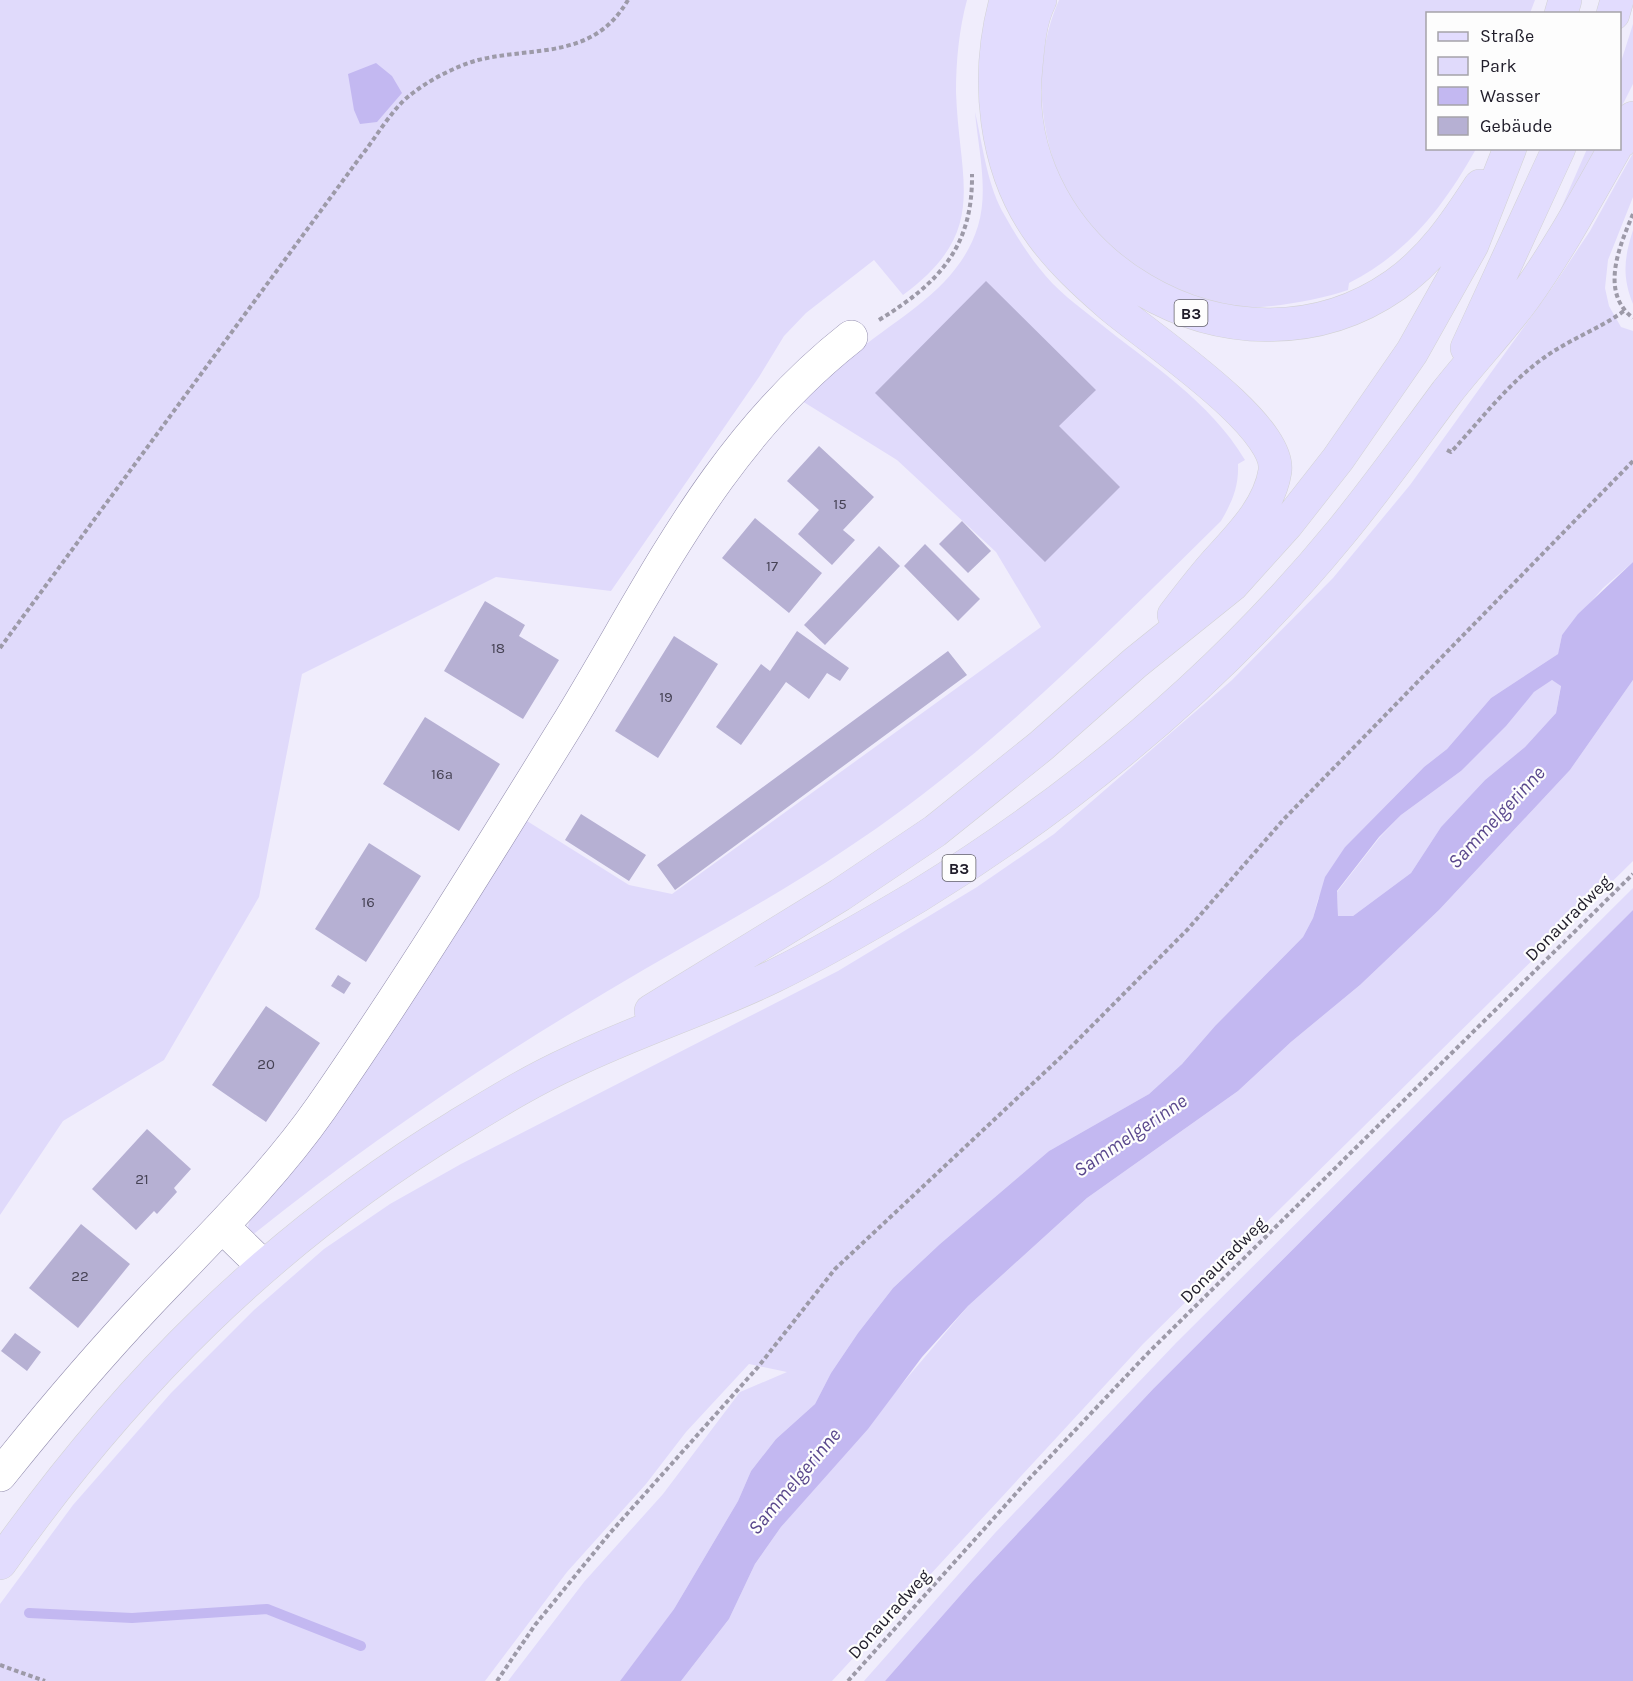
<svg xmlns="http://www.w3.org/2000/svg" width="1633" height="1681" viewBox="0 0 1633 1681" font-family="Karla,sans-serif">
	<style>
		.green { fill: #e0dafb }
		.water { fill: #c3b8f1; fill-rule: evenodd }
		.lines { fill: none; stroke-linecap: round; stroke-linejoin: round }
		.stream { stroke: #c3b8f1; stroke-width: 10 }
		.building { fill: #b6b0d3 }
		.minor-casing { stroke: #918bad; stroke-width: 34 }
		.major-casing { stroke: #d2d2d4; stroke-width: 34 }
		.path { stroke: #9d9aa8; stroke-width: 4; stroke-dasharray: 4.5 3; stroke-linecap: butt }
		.minor { stroke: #fff; stroke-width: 33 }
		.major { stroke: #e2dcfe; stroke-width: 33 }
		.labels { text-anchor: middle; stroke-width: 4.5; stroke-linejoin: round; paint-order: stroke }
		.number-label { font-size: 15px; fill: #464254 }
		.shield { fill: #fdfdfd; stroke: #626069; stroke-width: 1.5 }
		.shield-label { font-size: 16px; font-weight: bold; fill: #201d2a }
		.street-label { font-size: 18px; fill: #201d2a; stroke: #fdfdfd }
		.water-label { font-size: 20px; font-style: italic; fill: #59478c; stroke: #fdfdfd }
	</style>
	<rect width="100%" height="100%" fill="#f0edfc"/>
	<path class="green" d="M0 0H967C959 29 956 62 956 92 959 183 990 231 903 295L874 260 806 313 784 336 759 377 611 591 496 577 302 674 259 897 164 1060 63 1121 0 1215Z
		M1059 0H1535L1530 13 1428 14V148L1476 149C1444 206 1408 253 1349 283L1348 290C1310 303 1234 316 1195 301 1184 296 1174 288 1163 282 1150 275 1136 269 1124 260 1046 204 1021 85 1059 0Z
		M1633 24V84L1620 110V65Z
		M975 112C983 146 987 186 1005 216 1015 234 1027 253 1040 269 1055 289 1078 306 1097 321 1150 364 1210 401 1245 460L1238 464C1239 487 1232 502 1221 521 1102 638 986 757 846 849 769 901 686 944 606 992 482 1066 362 1146 250 1237L248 1226 254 1209 527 821 629 885 672 894 1041 627 996 552 897 460 802 401C821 384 840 366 860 349 905 313 960 285 978 226 989 190 978 148 975 112Z
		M1587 149H1599L1552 229Z
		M1633 153V197L1608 260 1605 288 1609 306 1621 327 1633 331V562L1603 588 1562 635 1558 654 1491 698 1447 749 1424 767 1345 847 1318 899 1313 918 1303 937 1215 1026 1182 1064 1149 1094 1049 1151 940 1244 893 1288 858 1333 831 1373 815 1404 776 1439 751 1471 738 1501 674 1609 620 1681H508L584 1582 663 1494 740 1392 787 1372 749 1364 686 1432 646 1484 567 1572 485 1681H0V1604L73 1505 171 1393 254 1310 324 1249 390 1204 461 1164 838 971 977 887 1054 834 1232 680 1333 578 1410 485 1554 285 1590 231Z
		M1633 230V304C1622 277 1624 258 1633 230Z
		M1552 680 1561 685 1556 713 1525 747 1485 780 1441 827 1411 873 1353 916H1338L1337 892 1380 837 1401 815 1461 771 1534 692Z
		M1633 680V861L1143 1344 832 1681H681L729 1619 755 1564 781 1527 968 1306 1087 1198 1238 1091 1291 1042 1360 985 1439 910 1570 770Z
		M1633 888V910L1154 1388 972 1582 885 1681H864L995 1533 1176 1343Z"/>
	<path class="water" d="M376 63 392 76 402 93 377 122 360 124 354 110 348 74Z
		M1633 562V680L1570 770 1439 910 1360 985 1291 1042 1238 1091 1087 1198 968 1306 922 1357 868 1429 781 1527 755 1564 729 1619 681 1681H620L674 1609 738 1501 751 1471 776 1439 815 1404 831 1373 858 1333 893 1288 940 1244 1049 1151 1149 1094 1182 1064 1215 1026 1303 937 1313 918 1325 877 1345 847 1424 767 1447 749 1491 698 1558 654 1562 635 1578 614ZM1552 680 1561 686 1556 713 1525 747 1485 780 1441 827 1411 873 1353 916H1338L1337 891 1379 837 1401 815 1461 771 1506 726 1534 692Z
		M1633 910V1681H885L972 1582 1154 1388Z"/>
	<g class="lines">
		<path class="stream" d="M29 1613 132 1618 267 1609 361 1646"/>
	</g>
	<path class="building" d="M986 281 1096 390 1059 426 1120 487 1045 562 875 393Z
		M819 446 874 497 843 530 855 540 832 565 798 534 819 510 787 481Z
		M755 518 822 573 789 613 722 558Z
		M962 521 991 551 968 573 939 544Z
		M925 544 980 599 958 621 904 566Z
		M879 546 900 566 825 645 804 625Z
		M485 601 525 625 519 636 559 660 523 719 444 671Z
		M797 631 849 668 840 681 827 673 809 699 786 682 741 745 716 727 761 664 770 671Z
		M674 636 718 664 658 758 615 731Z
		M948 651 967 675 675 890 657 865Z
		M425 717 500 764 459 831 383 784Z
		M581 814 646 855 629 881 565 840Z
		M369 843 421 876 366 962 315 929Z
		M338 975 351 983 344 994 331 986Z
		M266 1006 320 1043 266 1122 212 1085Z
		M147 1129 191 1169 174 1188 177 1192 157 1214 154 1211 136 1230 92 1189Z
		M81 1224 130 1264 78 1328 29 1288Z
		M15 1333 41 1352 27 1371 1 1351Z"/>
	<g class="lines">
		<defs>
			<path id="minor" d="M222 1226 263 1266
				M0 1475C48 1415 97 1357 150 1301 209 1239 272 1178 321 1108 407 984 486 856 565 728 653 585 715 444 851 337"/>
			<path id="major" d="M1006 0C985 77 993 169 1042 235 1061 261 1085 283 1109 304 1143 334 1281 424 1275 471 1269 509 1238 538 1214 565 1200 581 1187 598 1174 615
				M1040 0C1030 20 1028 44 1026 66 1004 259 1236 396 1395 285 1432 259 1456 223 1480 186
				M1561 14 1565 0
				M1613 14 1617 0
				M1620 142 1633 118
				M1467 348 1559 148
				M651 1011 840 895 935 831 1041 746 1135 663 1232 585 1287 524 1338 459 1412 352 1472 245 1510 148
				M0 1563C125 1386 271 1239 457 1126 495 1103 532 1080 572 1062 638 1030 708 1008 774 976 823 952 871 924 918 896 1077 798 1223 676 1341 532 1378 487 1412 439 1447 392 1472 360 1500 331 1524 298 1558 251 1586 199 1615 148"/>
		</defs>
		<use href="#minor" class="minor-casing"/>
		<use href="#major" class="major-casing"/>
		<path class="path" d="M1633 214C1620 245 1599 292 1633 318
			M879 320C939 283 973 247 972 174
			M1447 450 1451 452C1481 420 1509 382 1545 357 1570 339 1599 329 1624 311
			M0 648 361 156C375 139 392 109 409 96 427 81 456 66 478 60 536 46 593 60 628 0
			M0 1665 45 1681
			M497 1681 535 1625 610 1533 758 1367 835 1269 1061 1057 1188 929 1284 819 1633 461
			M848 1681 1028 1480 1149 1352 1633 874"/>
		<use href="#minor" class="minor"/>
		<use href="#major" class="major"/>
	</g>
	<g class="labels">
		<g class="number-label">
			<text x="840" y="509">15</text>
			<text x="772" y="571">17</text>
			<text x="498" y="653">18</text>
			<text x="666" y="702">19</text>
			<text x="442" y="779">16a</text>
			<text x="368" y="907">16</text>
			<text x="266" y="1069">20</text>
			<text x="142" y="1184">21</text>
			<text x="80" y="1281">22</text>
		</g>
		<g class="shield">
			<rect x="1174.5" y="300" width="33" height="26" rx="4.5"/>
			<rect x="942.5" y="855" width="33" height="26" rx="4.5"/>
		</g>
		<g class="shield-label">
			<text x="1191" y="319">B3</text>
			<text x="959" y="874">B3</text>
		</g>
		<g class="street-label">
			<text transform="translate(1568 918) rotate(-45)" y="6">Donauradweg</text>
			<text transform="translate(1223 1260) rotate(-45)" y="6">Donauradweg</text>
			<text transform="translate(889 1614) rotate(-48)" y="6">Donauradweg</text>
		</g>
		<g class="water-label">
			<text transform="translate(1496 817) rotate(-47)" y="7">Sammelgerinne</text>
			<text transform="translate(1130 1135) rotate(-34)" y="7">Sammelgerinne</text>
			<text transform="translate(794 1481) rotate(-50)" y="7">Sammelgerinne</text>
		</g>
	</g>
	<rect x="1426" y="12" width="195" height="138" fill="#fdfdfd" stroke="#a5a3a9" stroke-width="1.5"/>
	<rect x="1438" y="32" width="30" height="9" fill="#e2dcfe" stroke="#a5a3a9" stroke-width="1.5"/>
	<text x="1480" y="42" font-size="18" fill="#201d2a">Straße</text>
	<rect x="1438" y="57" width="30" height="18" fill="#e0dafb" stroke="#a5a3a9" stroke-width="1.5"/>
	<text x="1480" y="72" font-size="18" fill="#201d2a">Park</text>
	<rect x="1438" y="87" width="30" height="18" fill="#c3b8f1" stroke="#a5a3a9" stroke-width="1.5"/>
	<text x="1480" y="102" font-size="18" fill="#201d2a">Wasser</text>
	<rect x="1438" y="117" width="30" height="18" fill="#b6b0d3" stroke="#a5a3a9" stroke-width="1.5"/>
	<text x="1480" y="132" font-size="18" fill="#201d2a">Gebäude</text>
</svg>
